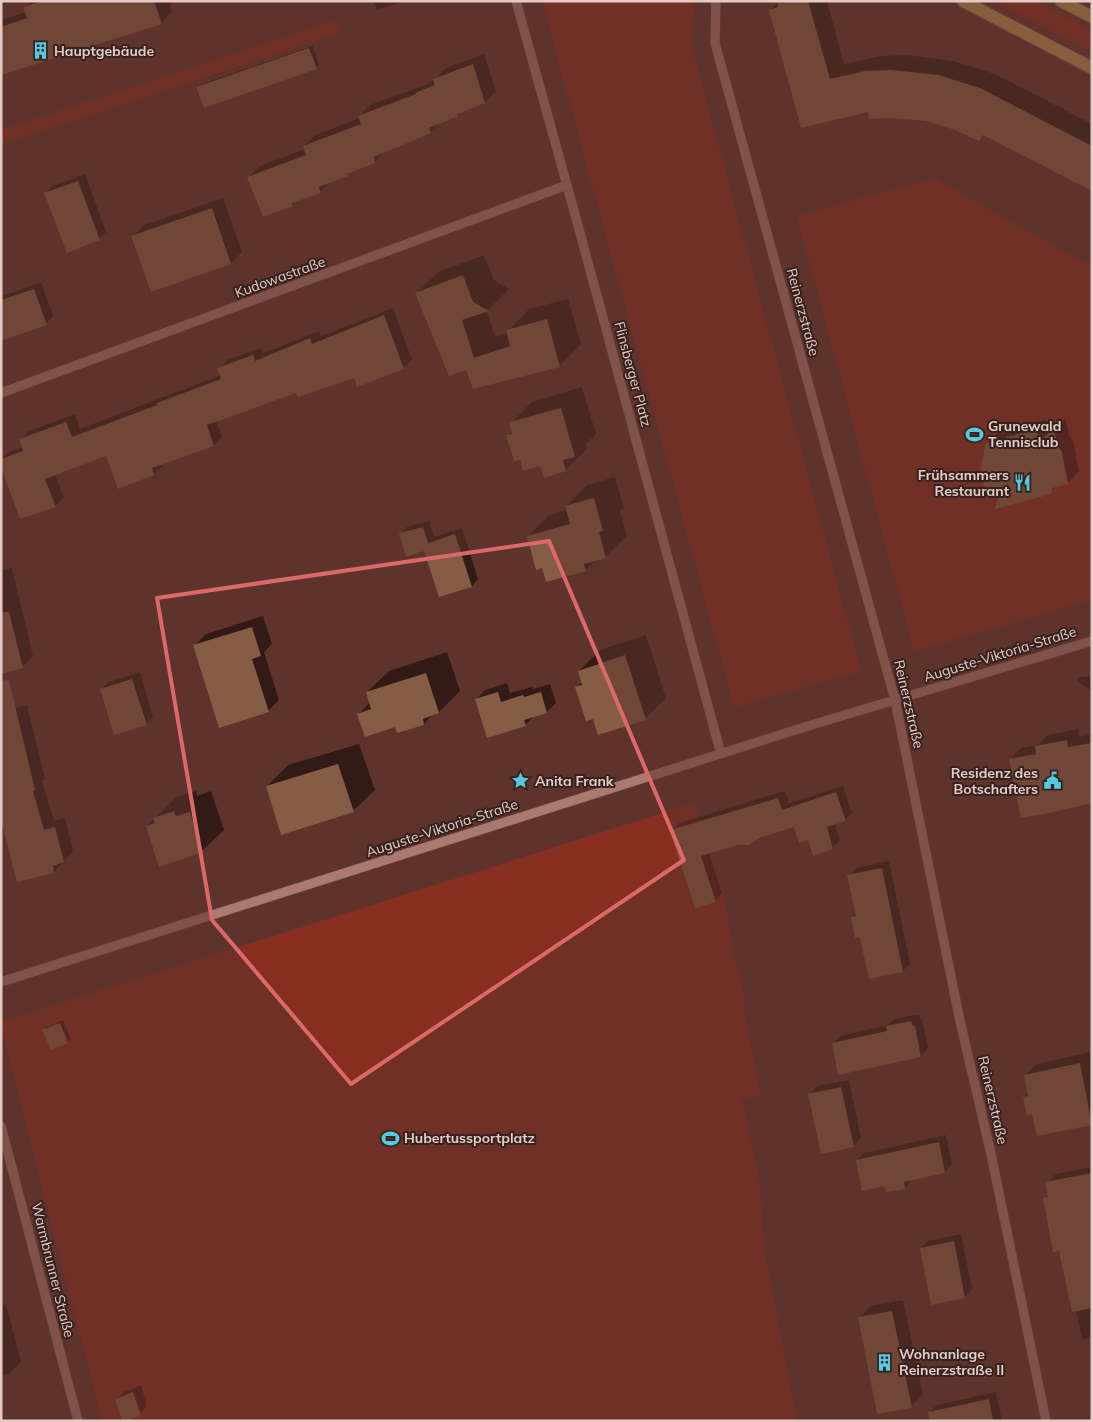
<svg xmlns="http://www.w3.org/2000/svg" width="1093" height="1422" viewBox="0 0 1093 1422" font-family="Mulish,sans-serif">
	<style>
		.green { fill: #862e1f }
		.shadow { fill: #0007 }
		.building { fill: #855d45 }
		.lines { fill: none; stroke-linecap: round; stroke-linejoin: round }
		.minor-casing { stroke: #76524b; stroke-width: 10 }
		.major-casing { stroke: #76524b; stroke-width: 14 }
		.minor { stroke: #aa796f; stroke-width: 9 }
		.major { stroke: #b79153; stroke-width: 12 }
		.marked { fill: none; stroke: #dc6967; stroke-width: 4; stroke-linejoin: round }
		.labels { text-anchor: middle; stroke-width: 4; stroke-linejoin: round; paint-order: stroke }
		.poi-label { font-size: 14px; font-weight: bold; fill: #e6cac5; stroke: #35211d; text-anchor: start }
		.street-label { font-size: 14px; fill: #e6cac5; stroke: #35211d }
	</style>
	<rect width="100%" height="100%" fill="#5e332b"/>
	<path class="green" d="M542 1H695L691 44 861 671 734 707Z
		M993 1H1037L1092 30V52Z
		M336 20 341 33 1 144V130Z
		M934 178 1092 267V600L914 651 797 216Z
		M694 803 724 898 734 952 746 1001 743 1007 761 1095 742 1099 759 1177 765 1252 797 1421H102L1 1027V1022Z"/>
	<path class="shadow" d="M31 1H174L170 6 172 12 161 23 1 73V20L26 12 25 8Z
		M374 1H405L377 10Z
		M779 1H827L844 64 881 56 907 55 953 61 995 74 1092 124V190L984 134 979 140 956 128 928 120 869 110 802 127 770 10Z
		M313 46 319 65 316 68 198 87 201 84Z
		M484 54 496 91 485 102 461 111 457 115 440 122 430 132 385 151 375 162 352 170 347 175 330 182 320 192 297 200 292 205 248 177 260 166 305 149 304 146 315 135 360 118 359 116 370 105 425 85 434 80 446 68Z
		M85 174 106 232 99 239 46 193 53 186Z
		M223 198 242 252 231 263 133 236 144 225Z
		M484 255 494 280 509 289 487 311 495 337 508 333V331L529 309 568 299 581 344 559 366 467 369 416 294 438 272Z
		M41 282 53 316 46 324 1 340V297Z
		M393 308 412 360 403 368 355 376 297 391 216 420 222 437 214 445 161 464 162 466 154 474 107 455 55 474 64 497 55 506 1 459 9 452 23 447 21 440 29 431 75 414 80 429 221 375 219 368 227 360 261 348 263 353 319 331 321 336Z
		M582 387 596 434 586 444 587 449 566 470 520 458 507 436 513 430 511 423 532 402Z
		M1065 418 1070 437 1073 441 1079 471 1067 483 1057 485 1050 493 999 498 988 444 999 432 1045 420 1056 427Z
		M615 477 624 508 620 511 627 536 605 557 596 560 585 570 543 567 528 536 549 515 567 510 566 506 587 485Z
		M429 521 434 537 462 528 478 579 472 586 440 596 425 550 400 533 407 527Z
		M12 568 33 656 22 667 1 672V571Z
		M263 616 272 644 264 652 279 700 268 711 194 646 206 634Z
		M646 635 666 698 645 719 594 717 577 687 582 682 579 671 600 650Z
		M447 652 460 691 439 712 433 714 424 724 396 726 359 714 370 702 367 692 389 671Z
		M140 672 153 717 146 724 101 689 109 682Z
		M1092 676V692L1076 680 1079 677Z
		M507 683 510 693 532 687 533 689 550 684 556 703 547 712 534 716 525 725 476 700 485 690Z
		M27 705 45 779 42 781 54 821 65 818 73 851 54 872 1 711Z
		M1078 729 1079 737 1092 734V802L1010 760 1021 748 1038 745 1048 735Z
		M359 744 375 790 353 811 267 786 288 765Z
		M843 786 852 813 845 820 835 823 840 841 832 848 808 838 795 825 709 852 722 893 715 901 672 830 679 823 785 791 789 803Z
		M196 791 197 796 211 791 224 830 202 851 147 826 176 797Z
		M889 861 910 963 903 971 870 978 861 936 852 917 856 913 849 876 856 868Z
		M919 1014 920 1019H922L928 1048 921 1056 839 1073 833 1044 840 1036 888 1025 895 1019Z
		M63 1020 71 1039 67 1042 44 1030 47 1027Z
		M1091 1052 1092 1123 1038 1134 1033 1113 1024 1097 1029 1092 1025 1075 1037 1064Z
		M849 1080 861 1138 853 1146 810 1094 817 1086Z
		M946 1135 952 1164 945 1172 912 1180 905 1187 885 1184 857 1160 864 1153Z
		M1092 1167V1337L1082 1339 1076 1310 1044 1198 1049 1194 1047 1183 1056 1174Z
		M961 1234 972 1289 965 1297 921 1248 928 1241Z
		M903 1300 923 1395 911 1406 859 1318 870 1306Z
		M6 1304 21 1362 9 1374 1 1376V1306Z
		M141 1385 147 1406 140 1414 116 1399 124 1392Z
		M996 1392 1002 1421H931L929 1413 937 1405Z"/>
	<path class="building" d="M43 1H154L162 24 1 75V27L27 18 23 7Z
		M777 1H808L830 79 865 71 891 70 938 75 980 88 1092 146V191L983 135 979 141 955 130 927 121 889 118 869 119 868 112 801 128 769 10 778 7Z
		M309 48 317 69 204 108 196 87Z
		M473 64 485 103 457 114 458 116 429 128 431 133 374 157 375 163 347 174 348 176 319 187 321 193 292 203 293 206 263 217 247 177 306 155 303 146 361 124 358 116 416 94 415 93 435 85 433 79Z
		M78 181 100 240 67 253 44 193Z
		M212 208 231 264 151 292 131 236Z
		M463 275 473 302 489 311 462 320 474 358 510 346 506 330 547 319 560 367 473 389 466 370 449 376 415 293Z
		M34 289 47 325 1 341V300Z
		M384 315 404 369 357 387 354 378 298 397 296 393 207 425 214 446 152 468 154 475 118 489 106 456 45 479 56 507 20 519 1 467V459L23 451 19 439 66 422 72 437 157 405V403L221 379 217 368 253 355 255 361 310 338 312 344Z
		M561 408 575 457 563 460 566 471 544 478 540 466 523 471 520 460 514 461 506 435 512 434 509 422Z
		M1053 428 1059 448 1062 452 1068 484 1053 488 1051 494 995 509 998 498 983 485 985 476 980 472 986 443 1033 430 1044 438Z
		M594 498 603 531 599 532 606 558 584 564 586 571 546 582 542 568 536 570 527 536 570 524 565 506Z
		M423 527 428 543 455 534 472 587 439 597 424 551 406 557 399 533Z
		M1 612H9L23 668 1 674Z
		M252 627 261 656 252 659 269 712 219 728 193 645Z
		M625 655 646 720 598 735 593 719 586 721 575 687 582 685 578 671Z
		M426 673 439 713 423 719 424 725 397 733 395 727 365 737 357 714 371 709 366 692Z
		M132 679 147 725 114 735 100 689Z
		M9 680 35 790 33 791 44 830 55 827 64 862 53 866 54 873 17 882 1 820V681Z
		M498 692 501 702 523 695 524 697 541 692 547 713 524 720 526 726 487 738 475 699Z
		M1067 740 1068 747 1092 743V803L1049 813 1021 818 1009 759 1036 754 1035 746Z
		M338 764 354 812 281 835 266 786Z
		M836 792 846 821 827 827 833 849 813 856 808 840 799 843 794 827 759 838 749 845H738L701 856 716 902 695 908 670 830 778 798 782 810Z
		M174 811 176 816 190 812 203 852 159 867 146 826 155 823 153 818Z
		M882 868 903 972 869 979 860 938H855L851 917 856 916 847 875Z
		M911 1021 913 1026H915L921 1057 838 1075 832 1043 887 1031 886 1026Z
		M60 1023 68 1043 51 1050 42 1030Z
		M1080 1063 1092 1125 1037 1136 1032 1114 1027 1116 1023 1097 1028 1096 1024 1075Z
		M841 1087 854 1147 821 1154 808 1094Z
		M939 1142 945 1173 904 1182 905 1189 886 1192 884 1186 862 1191 856 1160Z
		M1092 1173V1308L1072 1312 1059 1251 1053 1252 1043 1198 1048 1197 1045 1182Z
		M954 1241 965 1298 931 1305 920 1248Z
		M892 1311 912 1408 877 1414 858 1317Z
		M133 1392 141 1415 127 1421H122L115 1399Z
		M989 1399 993 1421H929L928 1412Z"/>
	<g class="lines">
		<defs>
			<path id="minor" d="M516 1 573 207 721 754
				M716 1 715 43 895 700 960 1021 991 1154 1046 1421
				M1 393 567 185
				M1 982 808 726 1092 641
				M1 1126 78 1421"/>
			<path id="major" d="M963 1 1092 68
				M1061 1 1092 17"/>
		</defs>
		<use href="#minor" class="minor-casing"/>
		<use href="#major" class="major-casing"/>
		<use href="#minor" class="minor"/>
		<use href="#major" class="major"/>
	</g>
	<path d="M0 0H1093V1422H0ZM549 541 684 860 351 1084 212 920 157 598Z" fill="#5e332b" fill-opacity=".55" fill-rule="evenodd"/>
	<path class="marked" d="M549 541 684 860 351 1084 212 920 157 598Z"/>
	<defs>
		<symbol id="building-bare" viewBox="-9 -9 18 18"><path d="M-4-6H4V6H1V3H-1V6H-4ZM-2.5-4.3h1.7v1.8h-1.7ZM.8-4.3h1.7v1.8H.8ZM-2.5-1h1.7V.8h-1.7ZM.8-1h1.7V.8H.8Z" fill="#55cadf" stroke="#35211d" stroke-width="2.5" paint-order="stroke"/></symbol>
		<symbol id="stadium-bare" viewBox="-9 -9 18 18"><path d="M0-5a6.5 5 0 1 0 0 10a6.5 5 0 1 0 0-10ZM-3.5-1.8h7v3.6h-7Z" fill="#55cadf" stroke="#35211d" stroke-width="2.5" paint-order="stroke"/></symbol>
		<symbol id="restaurant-bare" viewBox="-9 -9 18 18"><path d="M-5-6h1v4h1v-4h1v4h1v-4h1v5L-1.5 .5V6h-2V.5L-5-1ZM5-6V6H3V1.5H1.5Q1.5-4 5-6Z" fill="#55cadf" stroke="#35211d" stroke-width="2.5" paint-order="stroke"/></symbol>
		<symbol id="sight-bare" viewBox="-9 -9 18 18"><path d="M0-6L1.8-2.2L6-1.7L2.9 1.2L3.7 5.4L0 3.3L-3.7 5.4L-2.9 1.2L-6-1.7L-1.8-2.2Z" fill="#55cadf" stroke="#35211d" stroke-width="2.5" paint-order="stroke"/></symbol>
		<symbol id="civic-bare" viewBox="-9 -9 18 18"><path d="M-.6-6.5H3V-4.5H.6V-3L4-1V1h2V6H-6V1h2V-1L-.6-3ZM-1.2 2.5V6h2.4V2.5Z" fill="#55cadf" stroke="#35211d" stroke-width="2.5" paint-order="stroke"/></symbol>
	</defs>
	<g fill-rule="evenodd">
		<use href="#building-bare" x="28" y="38" width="25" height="25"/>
		<use href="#stadium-bare" x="962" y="422" width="25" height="25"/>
		<use href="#restaurant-bare" x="1010" y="470" width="25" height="25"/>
		<use href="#sight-bare" x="508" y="768" width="25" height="25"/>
		<use href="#civic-bare" x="1040" y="768" width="25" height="25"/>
		<use href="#stadium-bare" x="378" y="1126" width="25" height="25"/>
		<use href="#building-bare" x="872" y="1350" width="25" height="25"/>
	</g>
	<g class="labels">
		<g class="poi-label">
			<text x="54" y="56">Hauptgebäude</text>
			<text x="988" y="431">Grunewald<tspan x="988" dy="16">Tennisclub</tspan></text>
			<text x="1009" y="480" text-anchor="end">Frühsammers<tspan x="1009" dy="16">Restaurant</tspan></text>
			<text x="1038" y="778" text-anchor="end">Residenz des<tspan x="1038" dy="16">Botschafters</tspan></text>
			<text x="535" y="786">Anita Frank</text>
			<text x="404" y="1143">Hubertussportplatz</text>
			<text x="899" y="1359">Wohnanlage<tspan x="899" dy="16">Reinerzstraße II</tspan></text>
		</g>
		<g class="street-label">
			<text transform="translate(280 277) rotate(-20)" y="5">Kudowastraße</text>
			<text transform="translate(803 312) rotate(75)" y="5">Reinerzstraße</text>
			<text transform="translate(633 374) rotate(75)" y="5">Flinsberger Platz</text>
			<text transform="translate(1000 654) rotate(-17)" y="5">Auguste-Viktoria-Straße</text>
			<text transform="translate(909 704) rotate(77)" y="5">Reinerzstraße</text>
			<text transform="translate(442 828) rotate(-18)" y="5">Auguste-Viktoria-Straße</text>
			<text transform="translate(993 1100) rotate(77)" y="5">Reinerzstraße</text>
			<text transform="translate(53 1270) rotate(76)" y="5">Warmbrunner Straße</text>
		</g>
	</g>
	<rect width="1093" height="1422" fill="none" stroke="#e6cac5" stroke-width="5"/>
</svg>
